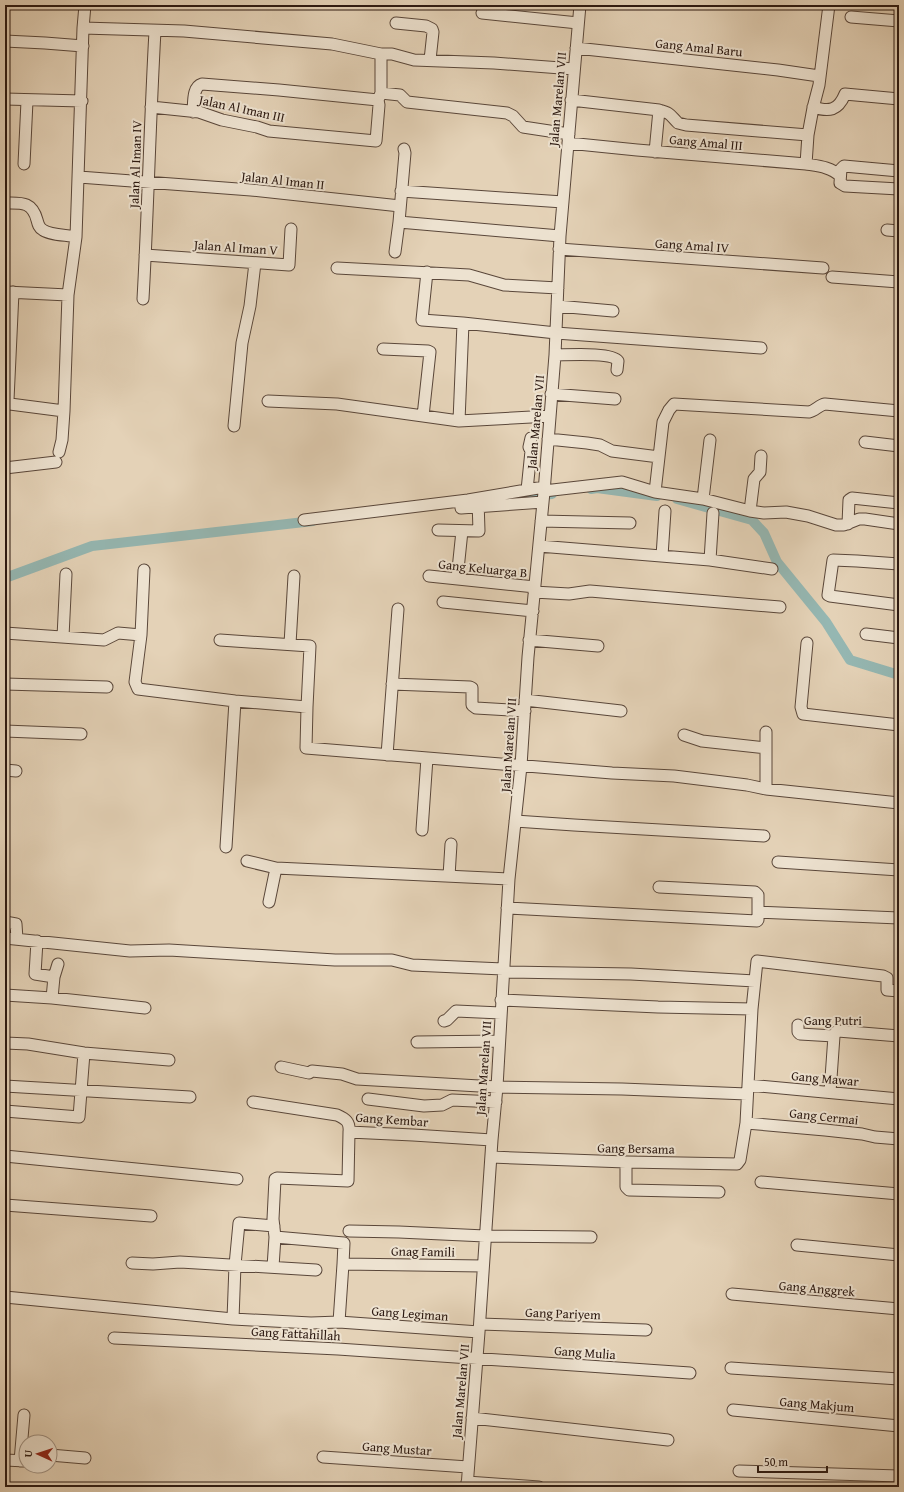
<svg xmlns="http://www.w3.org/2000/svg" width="904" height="1492" viewBox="0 0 904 1492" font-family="'Gentium Book Plus',serif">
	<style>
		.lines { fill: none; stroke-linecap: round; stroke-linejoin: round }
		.canal { stroke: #95b7b2; stroke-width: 10 }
		.minor-casing { stroke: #5a473a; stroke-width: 13 }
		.minor { stroke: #ede2d0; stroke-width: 11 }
		.labels { text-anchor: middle; stroke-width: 4; stroke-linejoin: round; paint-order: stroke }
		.street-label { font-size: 13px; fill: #2c1911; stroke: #ede2d0 }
	</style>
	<rect width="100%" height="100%" fill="#e4d2b7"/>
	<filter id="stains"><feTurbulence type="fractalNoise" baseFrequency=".005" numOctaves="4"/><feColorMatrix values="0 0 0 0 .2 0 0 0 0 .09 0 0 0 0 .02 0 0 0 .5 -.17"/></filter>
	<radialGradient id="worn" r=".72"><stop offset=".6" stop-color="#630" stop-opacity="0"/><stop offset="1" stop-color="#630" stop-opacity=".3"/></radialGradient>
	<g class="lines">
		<path class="canal" d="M591 489 597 488 657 496
			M677 499 752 520 764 533 777 562 826 622 850 660 899 675
			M498 500 552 494
			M5 578 92 546 313 521"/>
		<defs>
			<path id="minor" d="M482 13 578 23
				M851 17 899 21
				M396 23 426 26 432 29 433 32 430 60
				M83 28 184 31 332 44 381 54
				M5 41 45 43 83 46
				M576 48 778 70 819 76
				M381 93 400 95 407 102 507 113 513 116 523 127 569 134
				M5 99 82 101
				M571 100 659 110C671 113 670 115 678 123L686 125 808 135 806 164
				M151 107 199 112 222 120 257 127 269 131 376 141 379 105 378 100 381 93V54H392L414 60 494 63 574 69
				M813 107C829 112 838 111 845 94L899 99
				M193 112C194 103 192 87 202 84L279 90 378 100
				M808 135 813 108 819 85 829 5
				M568 143 637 150 806 164C818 166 831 167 840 176
				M404 149 405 153 399 222 560 236
				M655 152 659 110
				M24 164 27 101
				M899 171 844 166 841 169 840 183 845 186 899 189
				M79 177 251 190 400 206
				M401 191 563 202
				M5 203C21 203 32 201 37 220 38 224 39 228 43 230 49 235 68 235 76 237
				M887 230 899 231
				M559 249 823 268
				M395 252 399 222
				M145 255 289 265 291 229
				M337 268 469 275 504 285 558 288
				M427 272 422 320 463 323
				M832 277 899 282
				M6 292 68 295
				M13 292 8 400 10 404 64 411
				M143 299C148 209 150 120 155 31
				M557 306 613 311
				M383 349 428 351 430 352 423 416
				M555 355C567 355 612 352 618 361L617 370
				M551 394 615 399
				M268 401 337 404 459 421 550 416
				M459 421 463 323 556 333 761 348
				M234 426 242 343 250 306 255 263
				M548 439 587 443 600 445 612 451 659 457
				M865 442 899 446
				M59 452 62 440 64 411 68 295 76 237 83 28 85 5
				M5 468 56 462
				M527 490 531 451 529 447 531 438
				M544 491 622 482 655 492 703 499 750 511 764 513 786 512 808 516 836 525H844L859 519H865L899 524
				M655 492 663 422 669 410 674 404 809 412C815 411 819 405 825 404L899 411
				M703 499 710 440
				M461 508 543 502
				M750 511 754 479 760 472 761 456
				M304 520 468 500 544 487
				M541 521 630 523
				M848 524 849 500 852 498 899 503
				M438 530 479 531 478 500
				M539 546 710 560 772 569
				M662 556 665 511
				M710 560 713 513
				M899 564 857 561 833 560 828 595 830 596 899 605
				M144 570 141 635 135 682 138 689 235 701 307 707 306 748 612 773 674 776 747 785 766 789 899 803
				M429 576 535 587
				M457 579 462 531
				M534 592 569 594 590 591 780 607
				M443 602 533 611
				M5 633 104 640 118 633 141 635
				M866 634 899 638
				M63 637 66 574
				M220 640 310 646 307 707
				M529 640 598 646
				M807 643 801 707 803 714 899 725
				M290 644 294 576
				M5 684 107 687
				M392 684 470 687 472 688V705L476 708 525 711
				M525 700 621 711
				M5 731 81 734
				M684 735 702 741 766 748
				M387 755 398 609
				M5 770 16 771
				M766 789V732
				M515 821 574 825 764 836
				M422 830 427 758
				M226 847 235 701
				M247 861 276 868
				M778 862 899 870
				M449 876 451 844
				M269 902 276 868 509 879
				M507 908 757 921 758 920V895L755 892 659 887
				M758 912 899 918
				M5 922 16 924 17 939
				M5 938 130 951 169 950 335 960H392L412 965 503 969
				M37 941 35 974 54 977 52 998
				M503 972 631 974 755 981
				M54 977 58 964
				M5 995 52 998 145 1008
				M501 1000 658 1007 752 1009
				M444 1021 447 1020 456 1011 501 1013
				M798 1025V1032L800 1034 834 1036 836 1032 838 1031 899 1036
				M417 1042 499 1041
				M5 1043 28 1044 84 1053 169 1060
				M281 1067 309 1073 312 1071 342 1074 357 1079 497 1087 622 1089 747 1094
				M748 1085 899 1099
				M5 1086 190 1097
				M830 1092 834 1036
				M368 1099 424 1106 442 1105 452 1100 496 1102
				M253 1102 337 1115C346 1119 350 1122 349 1132L413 1135 492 1140
				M5 1111 79 1117 84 1053
				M746 1123 825 1130 862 1134 875 1137 899 1139
				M5 1156 237 1179
				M491 1157 626 1162 737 1164 740 1160 746 1123 752 1009 757 961 883 976 887 978V990L899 991
				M626 1162V1187L629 1190 719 1192
				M761 1182 899 1194
				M5 1205 151 1216
				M349 1231 399 1232 485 1236 591 1237
				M275 1237 344 1243 343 1264 483 1266
				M797 1245 899 1255
				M132 1263 153 1264 180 1262 316 1270
				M273 1267 275 1237 273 1219 275 1179 277 1178 348 1181 349 1132
				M732 1294 899 1309
				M5 1297 233 1319 235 1265 239 1223 274 1226
				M233 1319 311 1323 339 1322 479 1332
				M339 1322 343 1264
				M480 1324 646 1330
				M114 1338 338 1349 690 1373
				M731 1368 899 1379
				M733 1410 899 1426
				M472 1418 668 1440
				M50 1455 85 1458
				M323 1457 468 1467
				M5 1460 26 1461
				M20 1461 24 1415
				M739 1471 899 1476
				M467 1482 539 1487
				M467 1487 479 1332 492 1140 497 1087 509 879 521 766 528 657 544 492 555 355 560 236 580 5"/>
		</defs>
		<use href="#minor" class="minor-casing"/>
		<use href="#minor" class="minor"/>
	</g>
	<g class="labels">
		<g class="street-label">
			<text transform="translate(699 47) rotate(6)" y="5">Gang Amal Baru</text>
			<text transform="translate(557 99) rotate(-85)" y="5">Jalan Marelan VII</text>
			<text transform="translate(242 108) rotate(12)" y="5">Jalan Al Iman III</text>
			<text transform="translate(706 142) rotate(5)" y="5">Gang Amal III</text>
			<text transform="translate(135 164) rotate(-88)" y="5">Jalan Al Iman IV</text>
			<text transform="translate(283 180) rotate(6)" y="5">Jalan Al Iman II</text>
			<text transform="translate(692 245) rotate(4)" y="5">Gang Amal IV</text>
			<text transform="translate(236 247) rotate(4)" y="5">Jalan Al Iman V</text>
			<text transform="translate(535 422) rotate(-85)" y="5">Jalan Marelan VII</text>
			<text transform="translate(483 568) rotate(6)" y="5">Gang Keluarga B</text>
			<text transform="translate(508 745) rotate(-86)" y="5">Jalan Marelan VII</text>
			<text x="833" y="1025">Gang Putri</text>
			<text transform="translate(483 1068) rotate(-86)" y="5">Jalan Marelan VII</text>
			<text transform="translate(825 1078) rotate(5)" y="5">Gang Mawar</text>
			<text transform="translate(824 1116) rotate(6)" y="5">Gang Cermai</text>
			<text transform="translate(392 1119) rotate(4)" y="5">Gang Kembar</text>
			<text transform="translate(636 1148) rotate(1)" y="5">Gang Bersama</text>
			<text transform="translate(423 1251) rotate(1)" y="5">Gnag Famili</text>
			<text transform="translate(817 1288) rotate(5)" y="5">Gang Anggrek</text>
			<text transform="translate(410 1313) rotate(4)" y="5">Gang Legiman</text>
			<text transform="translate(563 1313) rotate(2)" y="5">Gang Pariyem</text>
			<text transform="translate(296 1333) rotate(3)" y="5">Gang Fattahillah</text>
			<text transform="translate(585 1352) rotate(4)" y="5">Gang Mulia</text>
			<text transform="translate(460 1391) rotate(-85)" y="5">Jalan Marelan VII</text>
			<text transform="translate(817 1404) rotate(5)" y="5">Gang Makjum</text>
			<text transform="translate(397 1448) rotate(4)" y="5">Gang Mustar</text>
		</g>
	</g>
	<rect width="904" height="1492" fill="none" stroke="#e4d2b7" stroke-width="20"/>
	<rect x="6" y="6" width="892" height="1480" fill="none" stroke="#2c1911" stroke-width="2"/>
	<rect x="10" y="10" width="884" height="1472" fill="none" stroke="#2c1911"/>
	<g transform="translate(38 1454) rotate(273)"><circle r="19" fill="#ede2d0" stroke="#a09284"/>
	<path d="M0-3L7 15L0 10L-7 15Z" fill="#8f2418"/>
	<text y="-6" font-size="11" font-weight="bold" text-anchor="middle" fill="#2c1911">U</text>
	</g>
	<path d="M758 1466v6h69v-6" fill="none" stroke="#2c1911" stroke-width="2"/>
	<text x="764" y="1466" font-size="12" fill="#2c1911" stroke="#ede2d0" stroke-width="3" paint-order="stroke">50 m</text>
	<rect width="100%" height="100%" filter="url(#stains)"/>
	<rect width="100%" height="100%" fill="url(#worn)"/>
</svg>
